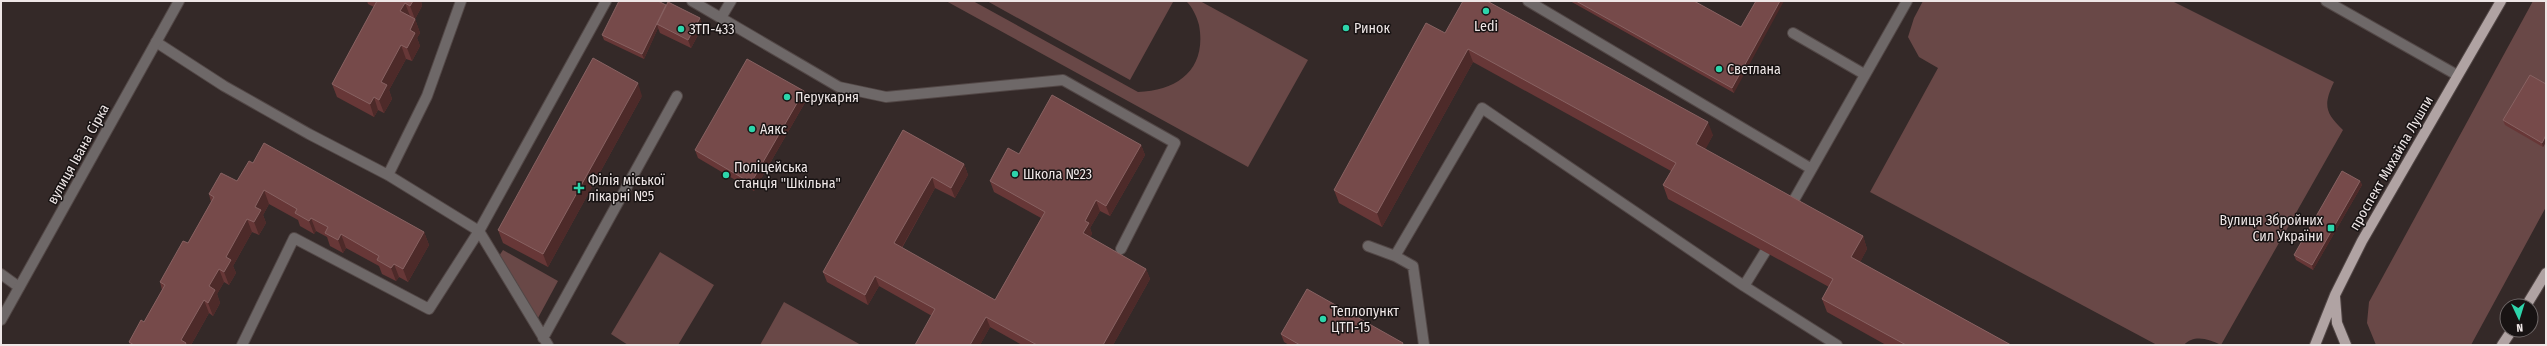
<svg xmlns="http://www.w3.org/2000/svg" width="2547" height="346" viewBox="0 0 2547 346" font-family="'Fira Sans Condensed',sans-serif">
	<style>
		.green { fill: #694847 }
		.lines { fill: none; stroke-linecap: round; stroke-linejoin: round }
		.service-casing { stroke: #524746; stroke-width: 12 }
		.tertiary-casing { stroke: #524746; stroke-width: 12 }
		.primary-casing { stroke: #524746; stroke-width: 12 }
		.service { stroke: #6e6868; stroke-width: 10 }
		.tertiary { stroke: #6e6868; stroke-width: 10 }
		.primary { stroke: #b0a3a3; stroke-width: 10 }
		.wall { fill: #673737 }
		.shaded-wall { fill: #4d2a29 }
		.building { fill: #764a4a; stroke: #886262 }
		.poi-dot { fill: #2dd5ab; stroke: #181313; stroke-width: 1.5 }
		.labels { text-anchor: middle; stroke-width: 3; stroke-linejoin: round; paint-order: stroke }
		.poi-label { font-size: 14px; fill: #eee6e6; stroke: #181313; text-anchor: start }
		.street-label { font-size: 14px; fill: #eee6e6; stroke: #181313 }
	</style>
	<rect width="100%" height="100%" fill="#342928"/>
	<path class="green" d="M946 1H973L1138 92C1179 91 1207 68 1199 25 1197 17 1192 6 1186 1H1200L1308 60 1248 167Z
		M987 1H1172L1173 2 1130 80Z
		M1923 1H2172L2334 82C2323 105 2325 113 2343 130L2221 345C2209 339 2194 334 2184 345H2157L1870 192 1938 68 1919 57 1908 37 1914 18Z
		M2533 1H2546V207L2471 345H2376L2367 323 2369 302Z
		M503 250 558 281 538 318 499 256Z
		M660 252 714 285 678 345H628L611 334Z
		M784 302 861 345H760Z"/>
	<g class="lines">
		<defs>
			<path id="service" d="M692 1 839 87 886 97 1063 80 1175 143 1121 249
				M1528 1 1810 168
				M722 16 731 1
				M1793 33 1864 74
				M156 42 224 86 309 134 388 175 479 231 548 345
				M388 175 427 96 461 1
				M1790 207 1907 1
				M1368 246 1395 256 1413 266 1424 345
				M1395 256 1482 108 1744 286 1837 345
				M1 274 19 287
				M1744 286 1765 252
				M543 338 677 96
				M242 345 294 238 429 309 479 231 606 1"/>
			<path id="tertiary" d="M2326 1 2457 75
				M1 320 179 1"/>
			<path id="primary" d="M2335 297 2337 323 2346 345
				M2526 306 2546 273
				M2315 345 2335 295 2362 241 2501 1
				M2502 345 2512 330"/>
		</defs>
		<use href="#service" class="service-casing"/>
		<use href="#tertiary" class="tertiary-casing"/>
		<use href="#primary" class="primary-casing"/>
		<use href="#service" class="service"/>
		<use href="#tertiary" class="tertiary"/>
		<use href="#primary" class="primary"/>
	</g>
	<path class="wall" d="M367 1H421L422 6 415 19 420 33 417 38 420 46 412 61 406 59 389 90 392 99 384 113 378 110 374 117 337 97 332 84 374 7 368 4Z
		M1570 1H1694L1741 27 1734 93Z
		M666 6 703 26 691 48 660 33 658 28 644 59 604 40 602 35Z
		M1445 33 1713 135 1705 149 1863 236 1867 249 1860 262 2011 345H1886L1827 312 1822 299 1829 287 1668 199 1663 185 1671 171 1473 62 1382 227 1339 203 1334 190Z
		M2546 84V142L2543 147 2505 125 2503 120Z
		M642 96 548 267 503 243 498 230Z
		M807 99 754 191 698 158 695 150Z
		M903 130 964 164 968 175 955 198 935 188 902 248 995 300 1041 218 994 192 990 181 1019 154 1141 145 1145 155 1110 216 1100 211 1090 228 1092 234 1090 237 1146 269 1150 279 1113 345H1022L990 327 980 345H915L932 316 879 286 868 305 827 282 823 272Z
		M253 163 424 232 429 245 408 282 399 277 396 281 382 274 379 266 346 248 343 253 330 246 327 237 316 231 314 234 300 226 298 220 269 204 263 215 266 223 259 235 252 232 233 266 236 273 229 285 224 282 217 294 220 303 213 316 209 313 191 345H130L129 342 144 322 162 290 160 282 188 243 211 202 209 194 237 181Z
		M2360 181 2362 185 2313 270 2296 260 2294 255Z
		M1281 334 1403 343V345H1289L1284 342Z"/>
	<path class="shaded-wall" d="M413 1H421L422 6 415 19 410 6Z
		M1780 1H1784L1734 93 1732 88Z
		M405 3 410 16 400 11Z
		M666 5 668 9 657 24 658 28 644 59 642 54Z
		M700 18 703 26 691 48 688 40Z
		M415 19 420 33 417 38 420 46 412 61 407 48 410 30Z
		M401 45 406 59 389 90 392 99 384 113 379 100 381 82Z
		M1468 49 1473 62 1382 227 1377 213Z
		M638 83 642 96 548 267 543 254Z
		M804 91 807 99 754 191 751 183Z
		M374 97 378 110 374 117 370 104Z
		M1708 122 1713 135 1701 158 1696 144Z
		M2546 135V142L2543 147 2542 143Z
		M1141 145 1145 155 1110 216 1106 206Z
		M964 164 968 175 955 198 951 188Z
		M932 177 935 188 898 254 894 243Z
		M2360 181 2362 185 2313 270 2312 265Z
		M264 190 269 204 263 215 266 223 259 235 254 222 255 207Z
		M1096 200 1100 211 1090 228 1092 234 1087 244 1083 233 1085 221Z
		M311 218 316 231 314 234 309 221Z
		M247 219 252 232 233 266 236 273 229 285 224 272 226 257Z
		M424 232 429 245 408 282 403 269Z
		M341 234 346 248 343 253 338 240Z
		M1863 236 1867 249 1856 270 1851 257Z
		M394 264 399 277 396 281 391 268Z
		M219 269 224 282 217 294 220 303 213 316 208 303 209 286Z
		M1146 269 1150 279 1113 345H1103Z
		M875 276 879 286 868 305 865 295Z
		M204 300 209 313 191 345H183L181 340Z
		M986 317 990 327 980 345H970Z"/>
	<path class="building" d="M377 1H413L410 6 405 3 400 11 415 19 410 30 415 33 407 48 401 45 381 82 387 85 379 100 374 97 370 104 332 84Z
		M619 1H658L666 5 642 54 602 35Z
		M1463 1H1487L1708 122 1696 144 1863 236 1851 257 2011 345H1906L1822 299 1833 279 1663 185 1676 163 1468 49 1377 213 1334 190 1426 23 1445 33Z
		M1576 1H1694L1741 27 1756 1H1780L1732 88Z
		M668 2 700 18 688 40 657 24Z
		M593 58 638 83 543 254 498 230Z
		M747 59 804 91 751 183 695 150Z
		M2530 75 2546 84V135L2542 143 2503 120Z
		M1052 95 1141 145 1106 206 1096 200 1085 221 1089 223 1083 233 1146 269 1103 345H1037L986 317 970 345H915L935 309 875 276 865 295 823 272 903 130 964 164 951 188 932 177 894 243 995 300 1045 212 990 181 1008 148 1019 154Z
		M264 143 424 232 403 269 394 264 391 268 377 260 379 256 341 234 338 240 325 233 328 227 311 218 309 221 295 213 297 209 264 190 255 207 261 210 254 222 247 219 226 257 231 260 224 272 219 269 209 286 215 290 208 303 204 300 181 340 186 343 185 345H134L129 342 141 320 144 322 165 285 160 282 183 241 188 243 214 197 209 194 221 173 237 181 249 161 253 163Z
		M2342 171 2360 181 2312 265 2294 255Z
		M1307 289 1403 343 1402 345H1300L1281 334Z"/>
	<g class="poi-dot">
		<circle cx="1486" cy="11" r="4"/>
		<circle cx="1346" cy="28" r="4"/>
		<circle cx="681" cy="29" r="4"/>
		<circle cx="1719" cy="69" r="4"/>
		<circle cx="787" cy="97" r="4"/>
		<circle cx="752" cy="129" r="4"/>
		<circle cx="1015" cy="174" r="4"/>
		<circle cx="726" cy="175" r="4"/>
		<path d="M577 182h4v4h4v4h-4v4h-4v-4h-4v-4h4z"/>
		<rect x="2327" y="224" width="8" height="8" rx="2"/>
		<circle cx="1323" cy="319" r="4"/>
	</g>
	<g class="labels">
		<g class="poi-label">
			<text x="1486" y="31" text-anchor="middle">Ledi</text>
			<text x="1354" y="33">Ринок</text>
			<text x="689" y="34">ЗТП-433</text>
			<text x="1727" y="74">Светлана</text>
			<text x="795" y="102">Перукарня</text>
			<text x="760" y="134">Аякс</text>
			<text x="734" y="172">Поліцейська<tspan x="734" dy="16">станція "Шкільна"</tspan></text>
			<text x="1023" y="179">Школа №23</text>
			<text x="588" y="185">Філія міської<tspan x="588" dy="16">лікарні №5</tspan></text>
			<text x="2323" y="225" text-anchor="end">Вулиця Збройних<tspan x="2323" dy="16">Сил України</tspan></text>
			<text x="1331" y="316">Теплопункт<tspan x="1331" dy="16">ЦТП-15</tspan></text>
		</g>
		<g class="street-label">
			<text transform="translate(78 154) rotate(-61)" y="5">вулиця Івана Сірка</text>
			<text transform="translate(2391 163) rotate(-60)" y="5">проспект Михайла Лушпи</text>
		</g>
	</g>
	<rect width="2547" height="346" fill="none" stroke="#eee6e6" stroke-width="4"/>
	<g transform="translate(2519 318) rotate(176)"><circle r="19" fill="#181313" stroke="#6e6767"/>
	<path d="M0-3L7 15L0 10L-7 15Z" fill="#2dd5ab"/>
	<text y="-6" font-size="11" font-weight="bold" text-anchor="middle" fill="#eee6e6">N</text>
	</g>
</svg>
